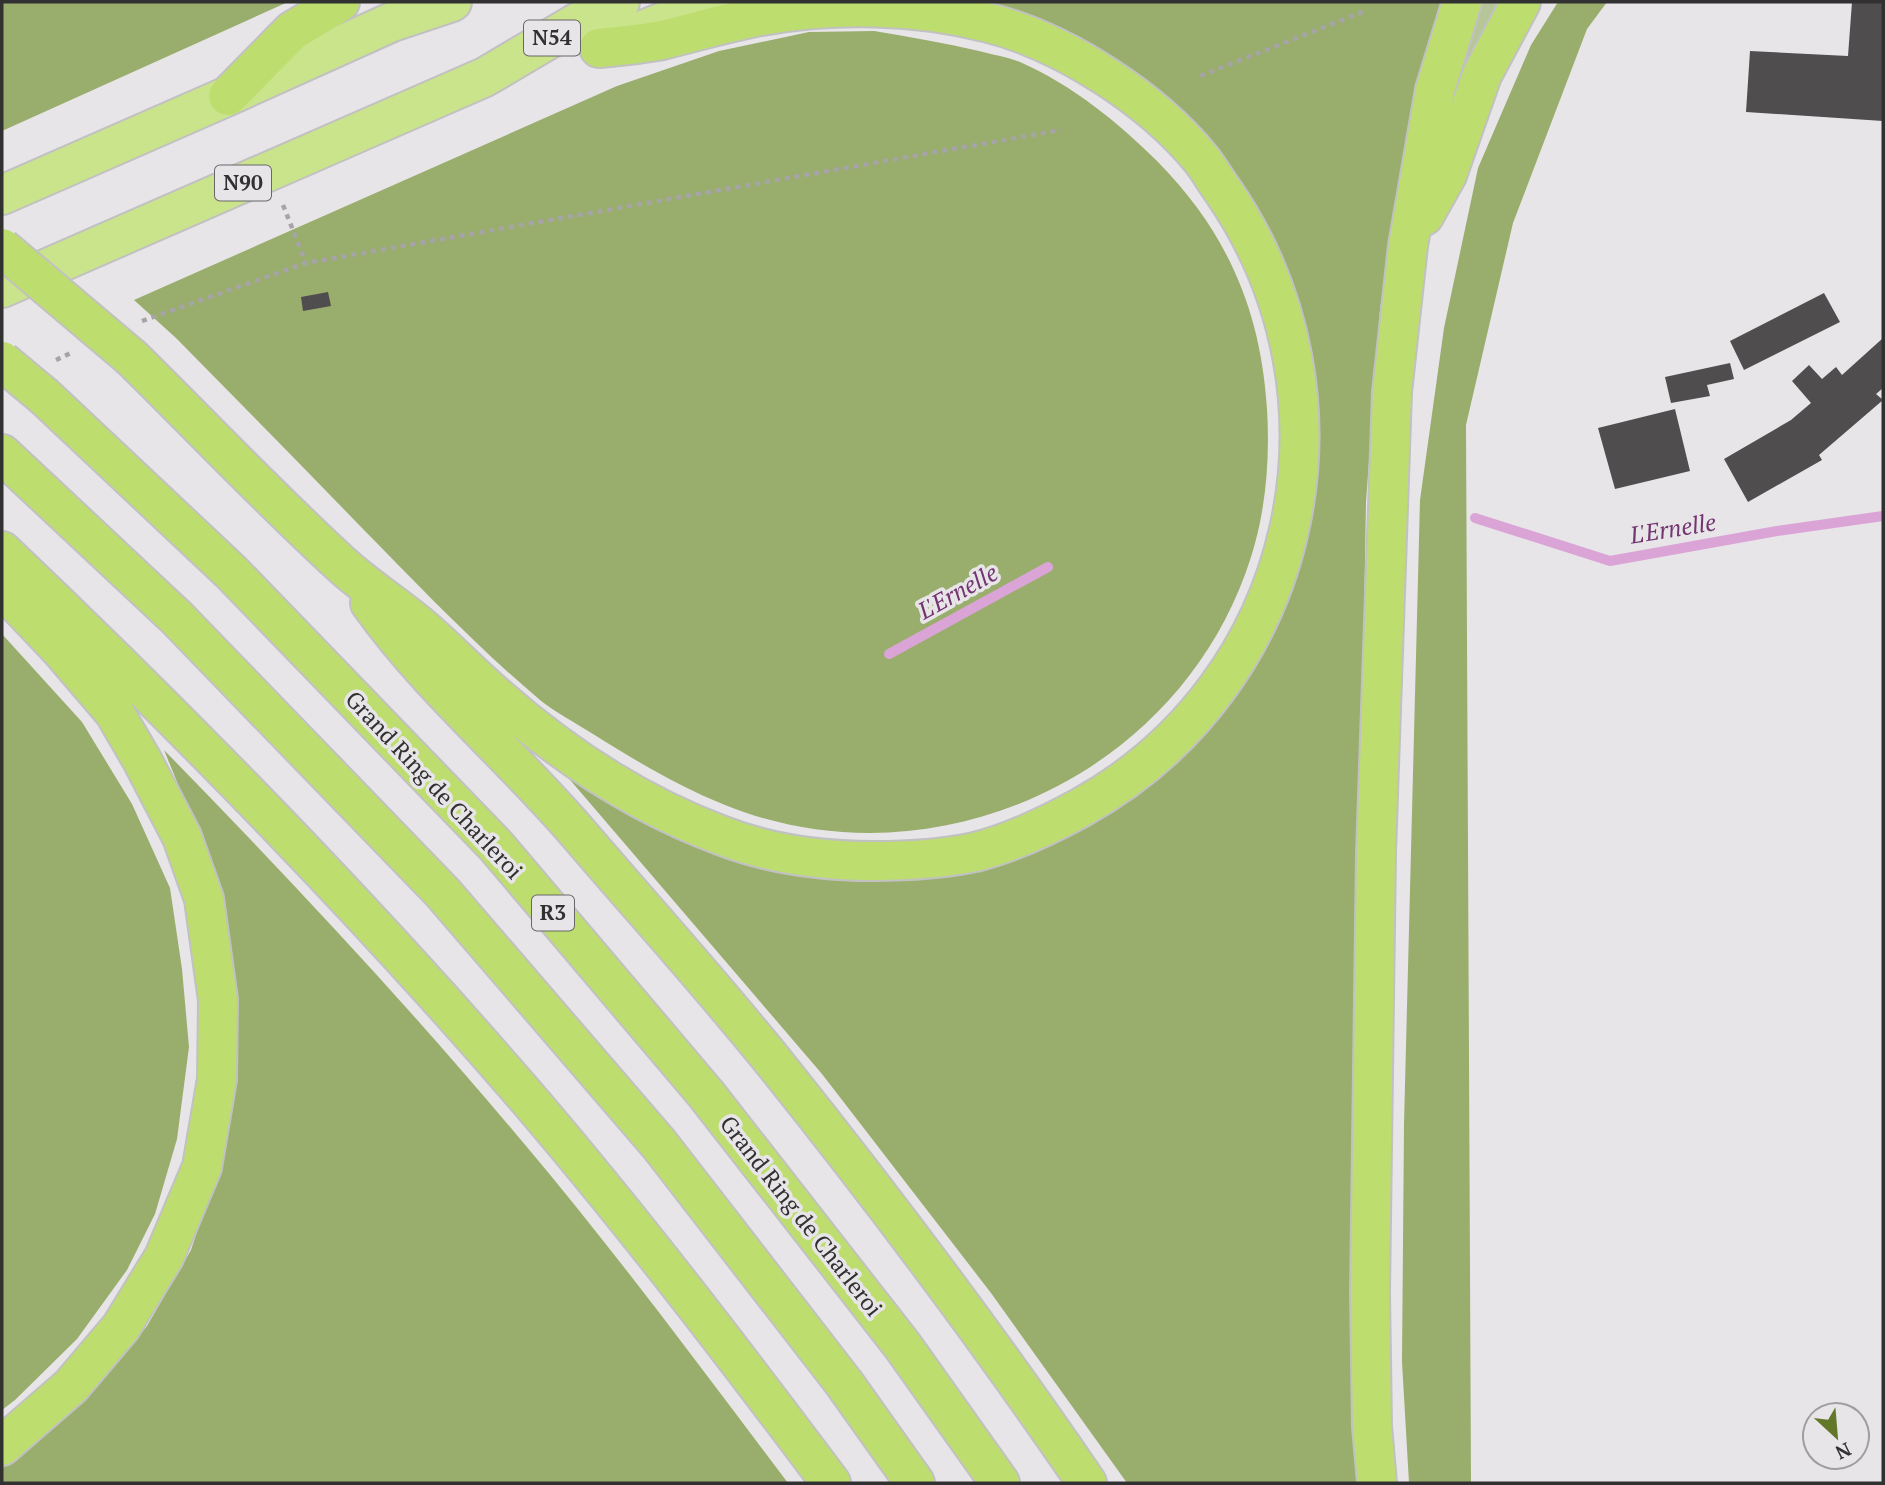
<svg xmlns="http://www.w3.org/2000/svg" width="1885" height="1485" viewBox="0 0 1885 1485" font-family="'PT Serif',serif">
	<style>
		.green { fill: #b6c699 }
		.forest { fill: #99ad6d }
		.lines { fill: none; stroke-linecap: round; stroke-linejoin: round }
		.stream { stroke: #daa5d6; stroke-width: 10 }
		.building { fill: #504d4f }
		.trunk-casing { stroke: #c2c1c2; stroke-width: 42 }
		.motorway-casing { stroke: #c2c1c2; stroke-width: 42 }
		.path { stroke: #a6a4a6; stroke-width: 4.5; stroke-dasharray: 5 5; stroke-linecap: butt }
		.trunk { stroke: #cae48b; stroke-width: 38 }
		.motorway { stroke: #bdde6e; stroke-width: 38 }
		.motorway-bridge-casing { stroke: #c2c1c2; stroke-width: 42; stroke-linecap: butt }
		.motorway-bridge { stroke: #bdde6e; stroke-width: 38 }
		.labels { text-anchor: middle; stroke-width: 7; stroke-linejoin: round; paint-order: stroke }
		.shield { fill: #e8e5e8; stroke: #696769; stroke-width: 2 }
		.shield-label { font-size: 21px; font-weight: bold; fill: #323132 }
		.street-label { font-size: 23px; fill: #323132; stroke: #e8e5e8 }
		.water-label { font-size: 24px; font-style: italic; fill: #733570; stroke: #e8e5e8 }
	</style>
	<rect width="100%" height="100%" fill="#e8e5e8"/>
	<path class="green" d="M1478 2H1499L1484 29 1453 108 1464 45Z"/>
	<path class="forest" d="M2 2H288L2 131Z
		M964 2H1442L1406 137 1380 310 1366 502 1361 794 1362 1483H1127L991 1293 822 1074 565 774C598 794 631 815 665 832 699 849 753 866 790 874 823 880 862 883 896 880 923 877 950 867 976 861 1002 855 1032 852 1056 842 1104 821 1145 787 1183 752 1355 590 1360 309 1203 135 1184 112 1162 90 1137 73 1085 36 1027 15 964 2Z
		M1558 2H1607L1587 29 1513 223 1466 425 1471 1483H1409L1402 1362 1404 1124 1420 500 1444 328 1478 168 1531 45Z
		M874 31C910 37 944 43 979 51 993 55 1008 57 1020 62 1072 85 1118 122 1158 162 1227 232 1261 311 1267 409 1270 459 1266 510 1251 557 1183 774 935 890 725 805 678 786 636 761 593 734 576 723 556 713 540 700 477 647 420 587 363 529 301 465 239 402 176 338L134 300 617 86 719 51 809 32Z
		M2 634 82 722 132 804 170 888 182 969 189 1047 177 1139 155 1214 127 1270 77 1339 15 1400 2 1410Z
		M164 750C287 876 408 1005 521 1140 615 1251 701 1368 788 1483H2V1468L33 1446 90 1395 147 1326 191 1250 218 1167 195 826Z"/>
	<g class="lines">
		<path class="stream" d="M1475 518 1610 561 1777 531 1883 516
			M889 654 1048 567"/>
	</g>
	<path class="building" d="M1852 2H1883V121L1746 112 1750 51 1848 56Z
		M328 292 331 306 303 311 301 297Z
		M1824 293 1840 322 1744 370 1730 341Z
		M1883 338V388L1876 394 1883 400 1819 455 1822 460 1748 502 1724 459 1791 420 1811 403 1792 381 1809 365 1822 379 1836 367 1842 375Z
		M1730 363 1734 379 1707 385 1710 396 1671 403 1665 377Z
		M1675 409 1690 471 1615 489 1598 428Z"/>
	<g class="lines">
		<defs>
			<path id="trunk" d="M626 37 712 2
				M2 195 228 96 392 22 452 2
				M2 288 485 77 585 18 620 2"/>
			<path id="motorway" d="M228 96 292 31 340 2
				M1424 216 1447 175 1482 75 1521 2
				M132 358C201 426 269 498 341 564 366 587 395 605 421 627 447 649 470 674 496 696 563 755 639 805 723 836 770 854 823 861 873 861 907 861 942 859 975 852 1012 843 1047 826 1080 808 1303 685 1366 398 1223 191 1215 180 1209 169 1201 159 1152 99 1064 42 989 23 916 4 835 3 761 16 728 22 695 32 662 40 641 44 620 46 599 48
				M45 397 231 572 496 846 706 1094 902 1345 1000 1483
				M2 454 177 618 443 893 659 1144 844 1383 915 1483
				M2 551C184 724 360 904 524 1094 632 1220 732 1351 831 1483
				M2 588 61 650 114 712 142 760 182 837 204 899 218 1000 217 1079 202 1167 164 1257 121 1327 71 1386 2 1446
				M370 603C432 690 516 759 584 840 650 917 718 992 781 1071 888 1205 990 1341 1087 1483
				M1377 1483 1372 1426 1370 1292 1376 853 1392 392 1408 246 1435 90 1462 2"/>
		</defs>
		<use href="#trunk" class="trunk-casing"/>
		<use href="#motorway" class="motorway-casing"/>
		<path class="path" d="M1200 76 1365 11
			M283 205 306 263
			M142 321 306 263 1061 130
			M56 360 73 352"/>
		<use href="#trunk" class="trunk"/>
		<use href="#motorway" class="motorway"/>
		<defs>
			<path id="motorway-bridge" d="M2 248 132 358
				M2 361 45 397"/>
		</defs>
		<use href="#motorway-bridge" class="motorway-bridge-casing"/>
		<use href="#motorway-bridge" class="motorway-bridge"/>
	</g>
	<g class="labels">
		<g class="shield">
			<rect x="524" y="20.5" width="56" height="35" rx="5"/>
			<rect x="215" y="165.5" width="56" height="35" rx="5"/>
			<rect x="532" y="895.5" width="42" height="35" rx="5"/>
		</g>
		<g class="shield-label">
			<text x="552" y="45">N54</text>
			<text x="243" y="190">N90</text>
			<text x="553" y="920">R3</text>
		</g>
		<g class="street-label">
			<text transform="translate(434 785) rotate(47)" y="8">Grand Ring de Charleroi</text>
			<text transform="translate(801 1216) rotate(52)" y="8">Grand Ring de Charleroi</text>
		</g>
		<g class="water-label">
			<text transform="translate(1673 529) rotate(-9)" y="8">L'Ernelle</text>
			<text transform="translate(958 592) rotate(-29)" y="8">L'Ernelle</text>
		</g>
	</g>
	<rect width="1885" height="1485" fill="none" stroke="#323132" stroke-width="7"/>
	<g transform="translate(1836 1436) rotate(154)"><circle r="33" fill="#e8e5e8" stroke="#9f9d9f" stroke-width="2"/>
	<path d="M0-5L12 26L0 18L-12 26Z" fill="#627728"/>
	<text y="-10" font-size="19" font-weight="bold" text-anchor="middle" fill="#323132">N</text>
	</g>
</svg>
